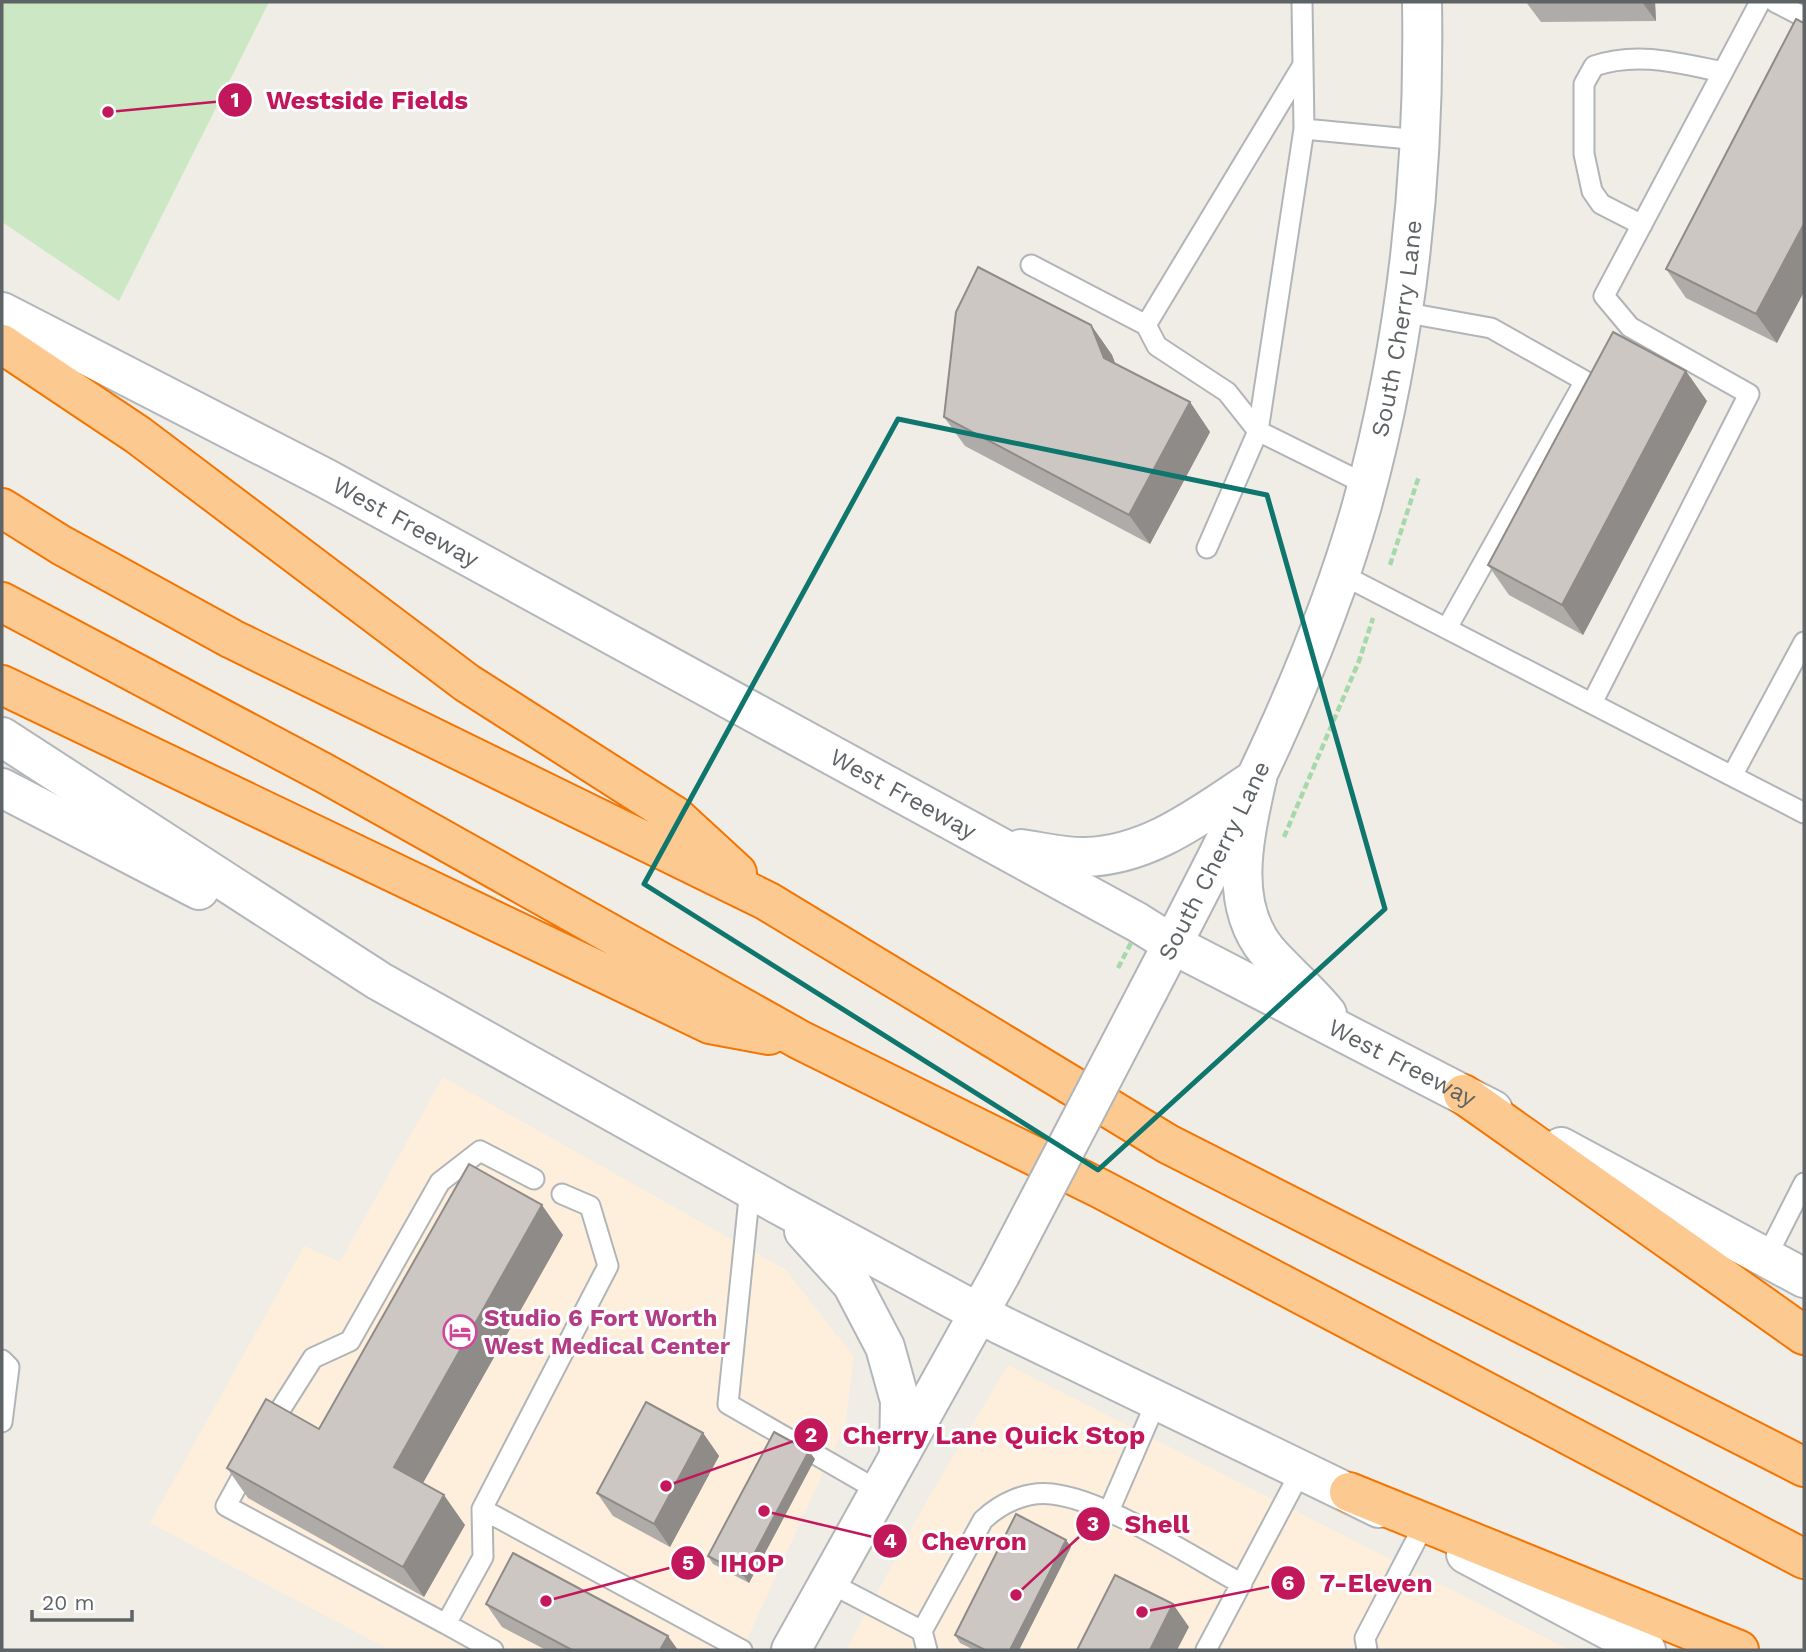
<svg xmlns="http://www.w3.org/2000/svg" width="1806" height="1652" viewBox="0 0 1806 1652" font-family="'Work Sans',sans-serif">
	<style>
		.commercial { fill: #feefdd }
		.green { fill: #cbe7c3 }
		.lines { fill: none; stroke-linecap: round; stroke-linejoin: round }
		.service-casing { stroke: #b1b5b8; stroke-width: 23 }
		.tertiary-casing { stroke: #b1b5b8; stroke-width: 42 }
		.secondary-casing { stroke: #b2b7bb; stroke-width: 42 }
		.motorway-casing { stroke: #f47502; stroke-width: 42 }
		.path { stroke: #a6d9a9; stroke-width: 4.5; stroke-dasharray: 7 3.5; stroke-linecap: butt }
		.service { stroke: #fff; stroke-width: 19 }
		.tertiary { stroke: #fff; stroke-width: 38 }
		.secondary { stroke: #fff; stroke-width: 38 }
		.motorway { stroke: #fcca91; stroke-width: 38 }
		.tertiary-bridge-casing { stroke: #b1b5b8; stroke-width: 42; stroke-linecap: butt }
		.path-bridge { stroke: #a6d9a9; stroke-width: 4.5; stroke-dasharray: 7 3.5; stroke-linecap: butt }
		.tertiary-bridge { stroke: #fff; stroke-width: 38 }
		.wall { fill: #afaba8 }
		.shaded-wall { fill: #8f8b88 }
		.building { fill: #ccc7c3; stroke: #8f8b88; stroke-width: 2 }
		.marked { fill: none; stroke: #0f766e; stroke-width: 5; stroke-linejoin: round }
		.labels { text-anchor: middle; stroke-width: 6; stroke-linejoin: round; paint-order: stroke }
		.street-label { font-size: 24px; fill: #5e6366; stroke: #fff }
		.hotel-label { font-size: 24px; font-weight: bold; fill: #b23c85; stroke: #fff; text-anchor: start }
		.leader { fill: none; stroke: #c2185b; stroke-width: 2.5 }
		.callout-dot { fill: #c2185b; stroke: #fff; stroke-width: 2.5 }
		.mark-label { font-size: 21px; text-anchor: middle; font-weight: bold; fill: #fff }
		.callout-label { font-size: 26px; text-anchor: middle; font-weight: bold; fill: #c2185b; stroke: #fff; stroke-width: 6; stroke-linejoin: round; paint-order: stroke }
	</style>
	<rect width="100%" height="100%" fill="#f0ece6"/>
	<path class="commercial" d="M443 1077 786 1270 854 1357 845 1425 742 1650H390L150 1523 304 1246 340 1262Z
		M1008 1365 1570 1650H846L930 1495Z"/>
	<path class="green" d="M2 2H269L119 301 2 222Z"/>
	<g class="lines">
		<defs>
			<path id="service" d="M1775 2 1804 17
				M1304 129 1420 140
				M1642 225 1601 204 1592 191 1584 154V84L1594 66C1637 51 1679 63 1723 72
				M1031 265 1146 325 1157 346 1227 392 1258 431 1367 485
				M1402 312 1491 328 1585 381 1447 628
				M1146 325 1303 65
				M1207 548 1258 431 1304 129 1302 2
				M1339 573 1732 776 1804 642
				M1592 703 1749 394 1630 327 1604 296 1760 2
				M1732 776 1804 813
				M750 1188 728 1404 879 1491
				M1766 1258 1804 1183
				M2 1360 9 1367 2 1422
				M268 1429 313 1358 350 1341 440 1182 480 1151 534 1179
				M250 1462 226 1506 446 1624
				M482 1509 742 1650
				M1109 1511 1157 1400
				M828 1582 922 1631 927 1650
				M922 1631 983 1520C1001 1503 1026 1491 1052 1494 1106 1500 1192 1557 1242 1584
				M493 1650 446 1624 483 1557 482 1509 608 1266 590 1206 562 1194
				M1206 1650 1302 1469
				M1367 1650 1365 1638 1425 1523"/>
			<g id="tertiary">
				<path id="s1" d="M1149 989C1230 833 1314 675 1362 505 1407 342 1425 170 1422 2"/>
				<path d="M791 1650 1000 1275"/>
			</g>
			<g id="secondary">
				<path id="s2" d="M2 312 325 478 1137 922 1172 944 1493 1110"/>
				<path d="M2 737 379 981 781 1206 1001 1325 1379 1508"/>
				<path d="M1257 778C1245 834 1227 902 1267 951 1286 973 1309 991 1327 1014"/>
				<path d="M2 788 199 890"/>
				<path d="M1021 849C1042 852 1065 858 1086 857 1152 855 1204 812 1257 778"/>
				<path d="M1561 1147 1804 1278"/>
				<path d="M804 1231 852 1284 885 1347 900 1401 899 1456"/>
				<path d="M1466 1554 1646 1650"/>
			</g>
			<path id="motorway" d="M2 344 138 435 467 683 675 816 737 873
				M2 508 61 545 232 639 767 901 1168 1144 1804 1467
				M2 602 324 773 800 1040 1101 1189 1804 1559
				M2 685 710 1024 769 1035
				M1463 1094 1804 1335
				M1349 1492 1739 1650"/>
		</defs>
		<use href="#service" class="service-casing"/>
		<use href="#tertiary" class="tertiary-casing"/>
		<use href="#secondary" class="secondary-casing"/>
		<use href="#motorway" class="motorway-casing"/>
		<path class="path" d="M1390 565 1419 476
			M1284 837 1359 661 1373 618"/>
		<use href="#service" class="service"/>
		<use href="#tertiary" class="tertiary"/>
		<use href="#secondary" class="secondary"/>
		<use href="#motorway" class="motorway"/>
		<defs>
			<path id="tertiary-bridge" d="M1000 1275 1149 989"/>
		</defs>
		<use href="#tertiary-bridge" class="tertiary-bridge-casing"/>
		<path class="path-bridge" d="M1118 968 1132 941"/>
		<use href="#tertiary-bridge" class="tertiary-bridge"/>
	</g>
	<path class="wall" d="M1526 2H1655L1656 21 1541 22Z
		M1796 19 1777 343 1686 298 1666 269Z
		M1091 325 1112 355 1115 364 1190 402 1210 432 1150 544 965 446 944 417Z
		M1707 401 1583 635 1509 595 1488 565Z
		M563 1235 423 1483 465 1525 424 1597 248 1498 227 1468 319 1429Z
		M703 1433 719 1456 670 1547 613 1516 597 1493Z
		M815 1459 749 1583 713 1564 708 1556Z
		M1066 1540 1071 1547 1019 1650H974L960 1643 955 1635Z
		M486 1604 678 1650H546L502 1627Z"/>
	<path class="shaded-wall" d="M1642 2H1655L1656 21Z
		M1804 224V292L1777 343 1756 314Z
		M1091 325 1112 355 1125 388 1104 358Z
		M1686 371 1707 401 1583 635 1562 605Z
		M1190 402 1210 432 1150 544 1129 515Z
		M542 1205 563 1235 415 1497 394 1467Z
		M703 1433 719 1456 670 1547 654 1524Z
		M809 1451 815 1459 749 1583 743 1575Z
		M444 1495 465 1525 424 1597 403 1567Z
		M1066 1540 1071 1547 1019 1650H1010Z
		M1173 1604 1189 1627 1177 1650H1150Z
		M668 1636 678 1650H660Z"/>
	<path class="building" d="M1796 19 1804 23V224L1756 314 1666 269Z
		M978 267 1091 325 1104 358 1190 402 1129 515 944 417 956 312Z
		M1613 332 1686 371 1562 605 1488 565Z
		M469 1164 542 1205 394 1467 444 1495 403 1567 227 1468 266 1399 319 1429Z
		M646 1402 703 1433 654 1524 597 1493Z
		M774 1432 809 1451 743 1575 708 1556Z
		M1016 1514 1066 1540 1010 1650H985L955 1635Z
		M513 1553 668 1636 660 1650H572L486 1604Z
		M1115 1575 1173 1604 1150 1650H1077Z"/>
	<path class="marked" d="M898 419 1267 495 1385 909 1098 1170 644 884Z"/>
	<defs>
		<symbol id="hotel-ring" viewBox="-11 -11 22 22"><circle r="9.5" fill="#fff" stroke="#d1479c" stroke-width="1.5"/><path d="M-6-4.5h1.5V1H6V5H4.5V3h-9V5H-6ZM-4 0a1.8 1.8 0 1 1 3.6 0ZM.5 0V-2.5h3Q6-2.5 6 0Z" fill="#d1479c"/></symbol>
	</defs>
	<g fill-rule="evenodd">
		<use href="#hotel-ring" x="441" y="1313" width="38" height="38"/>
	</g>
	<g class="labels">
		<g class="street-label">
			<text dy="8" stroke="none"><textPath href="#s1" startOffset="710">South Cherry Lane</textPath></text>
			<text dy="8" stroke="none"><textPath href="#s2" startOffset="455">West Freeway</textPath></text>
			<text dy="8" stroke="none"><textPath href="#s2" startOffset="1022">West Freeway</textPath></text>
			<text dy="8" stroke="none"><textPath href="#s1" startOffset="144">South Cherry Lane</textPath></text>
			<text dy="8" stroke="none"><textPath href="#s2" startOffset="1589">West Freeway</textPath></text>
		</g>
		<g class="hotel-label">
			<text x="484" y="1326">Studio 6 Fort Worth<tspan x="484" dy="28">West Medical Center</tspan></text>
		</g>
	</g>
	<path class="leader" d="M108 112L235 100M666 1486L811 1435M1016 1595L1093 1524M764 1511L890 1541M546 1601L688 1563M1142 1612L1288 1583"/>
	<g class="callout-dot">
		<circle cx="108" cy="112" r="7"/>
		<circle cx="666" cy="1486" r="7"/>
		<circle cx="1016" cy="1595" r="7"/>
		<circle cx="764" cy="1511" r="7"/>
		<circle cx="546" cy="1601" r="7"/>
		<circle cx="1142" cy="1612" r="7"/>
		<circle cx="235" cy="100" r="18"/>
		<circle cx="811" cy="1435" r="18"/>
		<circle cx="1093" cy="1524" r="18"/>
		<circle cx="890" cy="1541" r="18"/>
		<circle cx="688" cy="1563" r="18"/>
		<circle cx="1288" cy="1583" r="18"/>
	</g>
	<g class="mark-label">
		<text x="235" y="107">1</text>
		<text x="811" y="1442">2</text>
		<text x="1093" y="1531">3</text>
		<text x="890" y="1548">4</text>
		<text x="688" y="1570">5</text>
		<text x="1288" y="1590">6</text>
	</g>
	<g class="callout-label">
		<text x="367" y="109">Westside Fields</text>
		<text x="994" y="1444">Cherry Lane Quick Stop</text>
		<text x="1157" y="1533">Shell</text>
		<text x="974" y="1550">Chevron</text>
		<text x="752" y="1572">IHOP</text>
		<text x="1376" y="1592">7-Eleven</text>
	</g>
	<rect width="1806" height="1652" fill="none" stroke="#5e6366" stroke-width="7"/>
	<path d="M32 1610v10h100v-10" fill="none" stroke="#5e6366" stroke-width="3.5"/>
	<text x="42" y="1610" font-size="21" fill="#5e6366" stroke="#ffffff" stroke-width="5" paint-order="stroke">20 m</text>
</svg>
